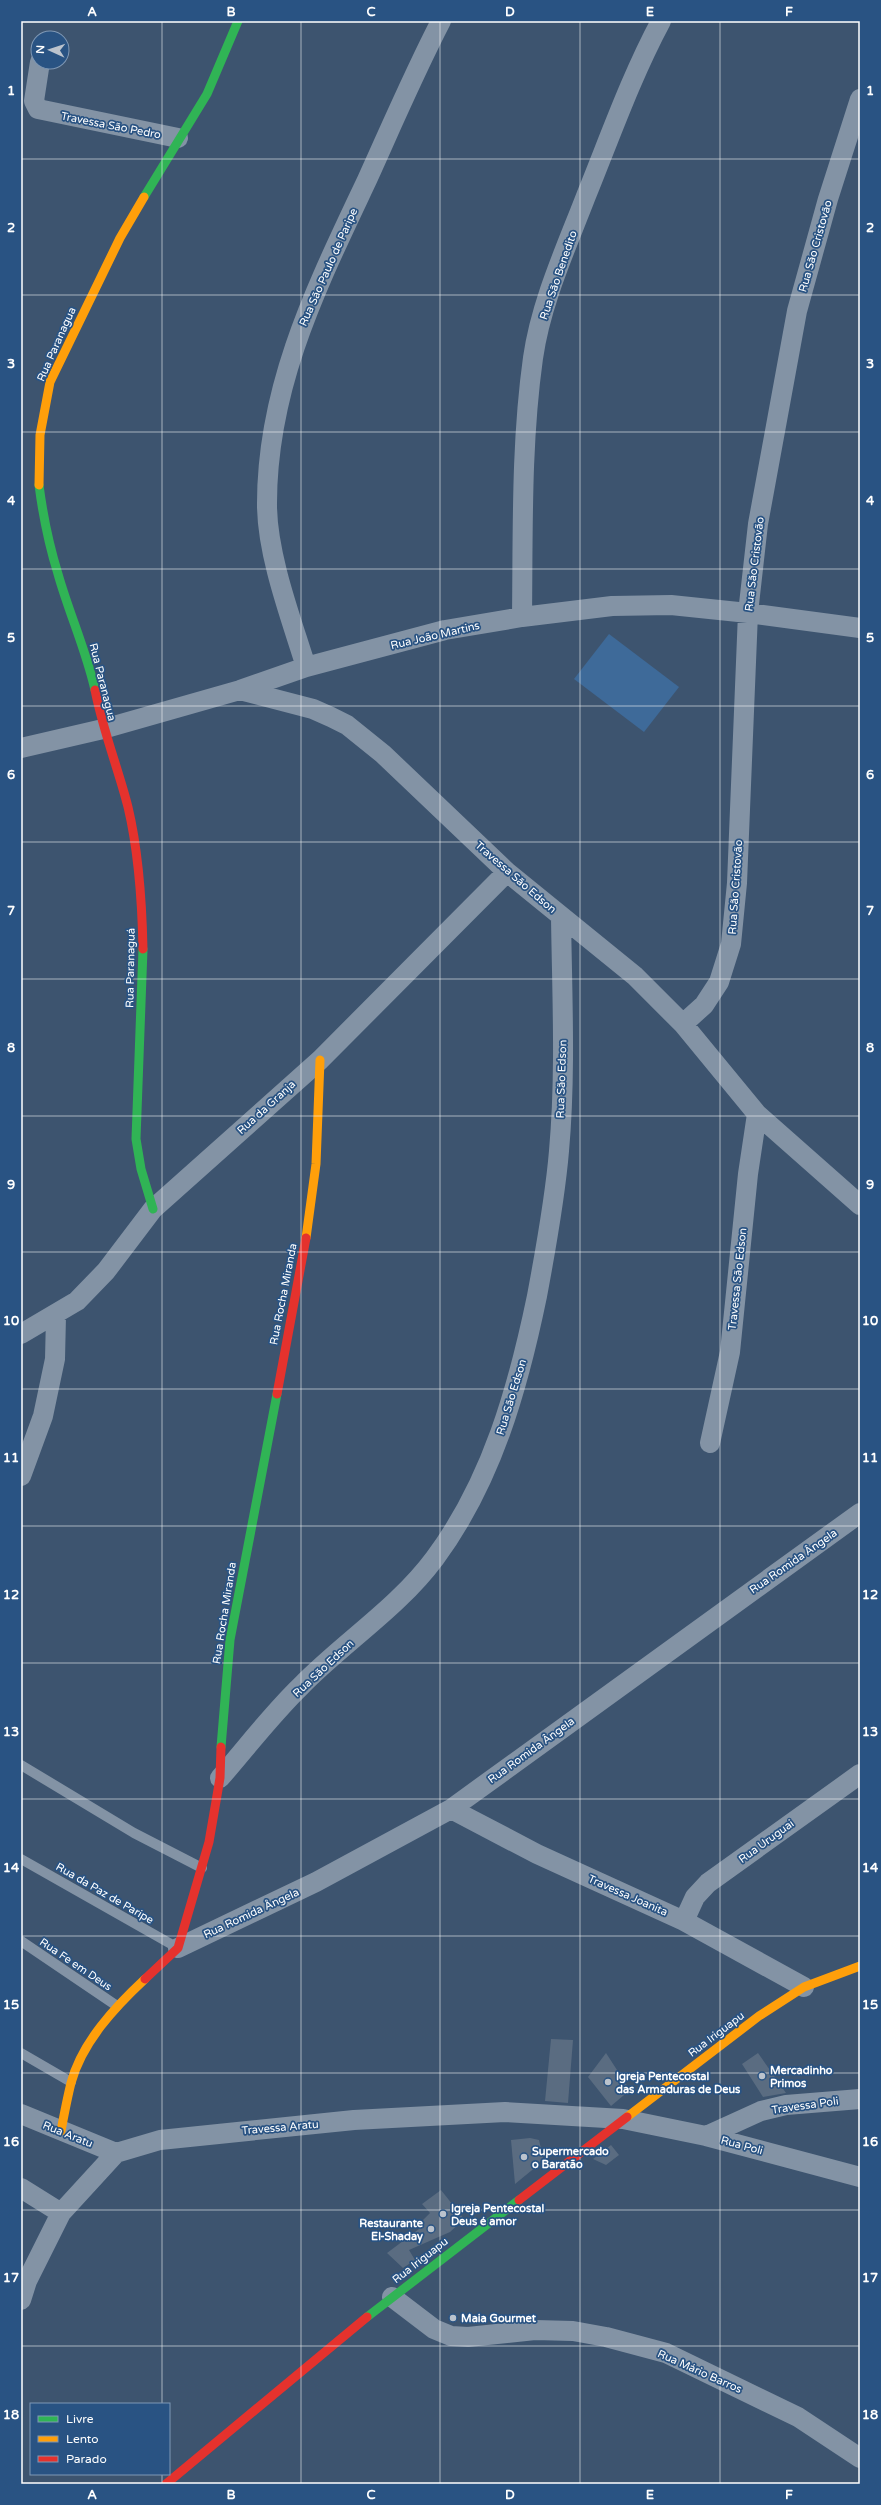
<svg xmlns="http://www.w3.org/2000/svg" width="881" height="2505" viewBox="0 0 881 2505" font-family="'Varela Round',sans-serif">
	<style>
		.green { fill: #3e6a99 }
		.building { fill: #5a6c81 }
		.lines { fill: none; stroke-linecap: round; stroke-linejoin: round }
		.lane { stroke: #8393a5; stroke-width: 10 }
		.street { stroke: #8393a5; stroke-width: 20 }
		.fast { stroke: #30b455; stroke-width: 9 }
		.slow { stroke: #ff9f0a; stroke-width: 9 }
		.jam { stroke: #e5322d; stroke-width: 9 }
		.grid { fill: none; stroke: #fff; stroke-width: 1; stroke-opacity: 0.55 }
		.poi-dot { fill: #bbc3cd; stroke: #295383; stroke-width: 1.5 }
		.labels { text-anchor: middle; stroke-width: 3.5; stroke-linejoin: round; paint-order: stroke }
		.street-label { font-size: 11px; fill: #fff; stroke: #295383 }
		.poi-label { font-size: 11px; font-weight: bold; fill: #fff; stroke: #295383; text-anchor: start }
		.neatline { fill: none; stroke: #fff; stroke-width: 1.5 }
		.grid-label { font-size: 13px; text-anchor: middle; font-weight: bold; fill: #fff }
	</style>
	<rect width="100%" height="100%" fill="#3d546f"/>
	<path class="green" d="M609 634 679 687 644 732 574 679Z"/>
	<path class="building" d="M551 2039 573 2040 568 2103 545 2101Z
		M606 2053 630 2090 611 2106 588 2077Z
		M758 2053 786 2093 763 2097 742 2064Z
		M530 2138 539 2140 543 2157 537 2166 515 2184 511 2140Z
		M611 2145 619 2155 606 2165 593 2159Z
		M441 2190 464 2219 450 2232 409 2250 415 2260 403 2268 387 2253 423 2226 421 2222 430 2213 422 2204Z"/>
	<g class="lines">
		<path class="lane" d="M21 1765 134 1833 202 1868
			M21 1859 178 1948
			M21 1941 117 2006
			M21 2053 71 2082"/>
		<path class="street" d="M40 62 34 101 38 109 178 138
			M522 617C523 530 521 444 533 358 541 302 566 248 586 196 610 137 631 77 661 21
			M306 667C291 618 268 558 267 507 266 387 317 286 367 180 391 127 414 73 441 21
			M240 690 313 709 331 717 347 725 383 754 507 872 635 976 683 1024 757 1114 860 1205
			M21 748 103 729 240 690 306 667 445 630 522 617 612 606 671 605 748 613 860 628
			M683 1024 704 1005 719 982 731 944 737 883 748 613 758 524 797 311 828 199 860 99
			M21 1334 77 1301 106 1271 153 1209 320 1060 507 872
			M710 1443 730 1352 748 1174 757 1114
			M21 1476 43 1416 55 1359 56 1316
			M220 1778C247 1747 272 1714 301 1686 344 1642 398 1608 435 1558 492 1481 518 1388 537 1296 546 1248 555 1199 559 1151 566 1073 562 994 561 916
			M451 1809 537 1854 684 1921 804 1987
			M684 1921 695 1897 708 1883 860 1774
			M178 1948 316 1882 451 1809 860 1513
			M21 2114 116 2153
			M706 2136 761 2111 786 2105 860 2099
			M21 2188 61 2213
			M392 2297 434 2329 451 2336 468 2337 535 2330 573 2331 606 2337 666 2353 798 2417 860 2458
			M21 2300 27 2281 61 2213 116 2153 160 2140 354 2120 505 2112 623 2119 706 2136 860 2177"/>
		<path class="fast" d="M144 197 207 94 238 21
			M39 485C43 516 49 545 58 574 69 613 86 650 95 690
			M143 949 136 1139 141 1169 153 1209
			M221 1747 230 1640 277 1394
			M367 2317 519 2200"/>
		<path class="slow" d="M39 485 40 435 50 382 120 238 144 197
			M306 1238 316 1164 320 1060
			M627 2117 759 2016 804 1987 860 1966
			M61 2131C64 2115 67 2099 71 2083 82 2042 115 2007 145 1979"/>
		<path class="jam" d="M95 690C103 731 118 768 128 807 139 853 142 901 143 949
			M277 1394 306 1238
			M145 1979 178 1948 209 1842 220 1778 221 1747
			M519 2200 627 2117
			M166 2484 367 2317"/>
	</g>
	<path class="grid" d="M162 21V2404M301 21V2484M440 21V2484M580 21V2484M720 21V2484M21 159H860M21 295H860M21 432H860M21 569H860M21 706H860M21 842H860M21 979H860M21 1116H860M21 1252H860M21 1389H860M21 1526H860M21 1663H860M21 1799H860M21 1936H860M21 2073H860M21 2210H860M21 2346H860M162 2474V2484"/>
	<g class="poi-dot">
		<circle cx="762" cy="2076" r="4"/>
		<circle cx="608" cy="2082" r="4"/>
		<circle cx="524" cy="2157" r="4"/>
		<circle cx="443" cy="2214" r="4"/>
		<circle cx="431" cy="2229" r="4"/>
		<circle cx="453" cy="2318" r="4"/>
	</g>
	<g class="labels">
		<g class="street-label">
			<text transform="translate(111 125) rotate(11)" y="4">Travessa São Pedro</text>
			<text transform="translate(815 246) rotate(-74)" y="4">Rua São Cristovão</text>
			<text transform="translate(328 267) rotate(-66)" y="4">Rua São Paulo de Paripe</text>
			<text transform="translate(558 275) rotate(-71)" y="4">Rua São Benedito</text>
			<text transform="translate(56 344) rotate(-66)" y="4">Rua Paranagua</text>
			<text transform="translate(754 564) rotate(-83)" y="4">Rua São Cristovão</text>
			<text transform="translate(435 635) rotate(-13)" y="4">Rua João Martins</text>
			<text transform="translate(103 682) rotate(76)" y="4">Rua Paranagua</text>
			<text transform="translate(516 877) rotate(41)" y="4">Travessa São Edson</text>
			<text transform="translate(735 887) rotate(-86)" y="4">Rua São Cristovão</text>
			<text transform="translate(130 968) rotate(-89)" y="4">Rua Paranaguá</text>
			<text transform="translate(561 1079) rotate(-88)" y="4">Rua São Edson</text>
			<text transform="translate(266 1107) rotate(-42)" y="4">Rua da Granja</text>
			<text transform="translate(737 1279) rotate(-84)" y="4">Travessa São Edson</text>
			<text transform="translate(283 1294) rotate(-79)" y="4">Rua Rocha Miranda</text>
			<text transform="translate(511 1397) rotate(-73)" y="4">Rua São Edson</text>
			<text transform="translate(793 1561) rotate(-35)" y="4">Rua Romida Ângela</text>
			<text transform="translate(224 1613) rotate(-81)" y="4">Rua Rocha Miranda</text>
			<text transform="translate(323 1668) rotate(-43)" y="4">Rua São Edson</text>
			<text transform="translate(531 1750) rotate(-36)" y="4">Rua Romida Ângela</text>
			<text transform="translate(766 1841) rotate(-36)" y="4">Rua Uruguai</text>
			<text transform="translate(105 1893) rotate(30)" y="4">Rua da Paz de Paripe</text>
			<text transform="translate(628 1895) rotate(24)" y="4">Travessa Joanita</text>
			<text transform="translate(251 1913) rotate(-25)" y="4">Rua Romida Ângela</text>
			<text transform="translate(76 1964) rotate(34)" y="4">Rua Fe em Deus</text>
			<text transform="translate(716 2034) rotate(-37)" y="4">Rua Iriguapu</text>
			<text transform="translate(805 2105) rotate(-8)" y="4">Travessa Poli</text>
			<text transform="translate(280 2127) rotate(-5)" y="4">Travessa Aratu</text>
			<text transform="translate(68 2134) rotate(22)" y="4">Rua Aratu</text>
			<text transform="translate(742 2145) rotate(15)" y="4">Rua Poli</text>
			<text transform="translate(420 2260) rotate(-38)" y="4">Rua Iriguapu</text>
			<text transform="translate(700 2371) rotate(24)" y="4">Rua Mário Barros</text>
		</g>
		<g class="poi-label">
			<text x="770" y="2074">Mercadinho<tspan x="770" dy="13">Primos</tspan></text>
			<text x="616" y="2080">Igreja Pentecostal<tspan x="616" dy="13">das Armaduras de Deus</tspan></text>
			<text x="532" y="2155">Supermercado<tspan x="532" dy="13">o Baratão</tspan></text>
			<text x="451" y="2212">Igreja Pentecostal<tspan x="451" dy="13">Deus é amor</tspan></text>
			<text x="423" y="2227" text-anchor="end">Restaurante<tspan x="423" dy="13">El-Shaday</tspan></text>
			<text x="461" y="2322">Maia Gourmet</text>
		</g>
	</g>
	<rect width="881" height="2505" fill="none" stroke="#295383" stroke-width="44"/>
	<rect x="30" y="2403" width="140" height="72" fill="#295383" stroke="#7f98b5"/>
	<rect x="38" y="2416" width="20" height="6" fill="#30b455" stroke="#7f98b5"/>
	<text x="66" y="2423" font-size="12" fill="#ffffff">Livre</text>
	<rect x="38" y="2436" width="20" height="6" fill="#ff9f0a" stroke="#7f98b5"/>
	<text x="66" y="2443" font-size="12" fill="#ffffff">Lento</text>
	<rect x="38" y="2456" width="20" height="6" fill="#e5322d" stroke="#7f98b5"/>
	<text x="66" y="2463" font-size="12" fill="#ffffff">Parado</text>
	<g transform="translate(50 50) rotate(273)"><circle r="19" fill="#295383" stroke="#7f98b5"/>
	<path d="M0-3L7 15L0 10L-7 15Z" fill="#bbc3cd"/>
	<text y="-6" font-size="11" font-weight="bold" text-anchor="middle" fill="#ffffff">N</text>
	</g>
	<rect x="22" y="22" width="837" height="2461" class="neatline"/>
	<g class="grid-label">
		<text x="92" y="16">A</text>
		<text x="231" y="16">B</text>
		<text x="371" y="16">C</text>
		<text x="510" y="16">D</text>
		<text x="650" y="16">E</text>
		<text x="789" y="16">F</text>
		<text x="11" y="95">1</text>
		<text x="870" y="95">1</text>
		<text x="11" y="232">2</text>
		<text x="870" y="232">2</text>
		<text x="11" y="368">3</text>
		<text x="870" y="368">3</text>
		<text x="11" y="505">4</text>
		<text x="870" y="505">4</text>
		<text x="11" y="642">5</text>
		<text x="870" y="642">5</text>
		<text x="11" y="779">6</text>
		<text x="870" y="779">6</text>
		<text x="11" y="915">7</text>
		<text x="870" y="915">7</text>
		<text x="11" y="1052">8</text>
		<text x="870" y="1052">8</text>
		<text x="11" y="1189">9</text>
		<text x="870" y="1189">9</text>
		<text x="11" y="1325">10</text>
		<text x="870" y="1325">10</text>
		<text x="11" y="1462">11</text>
		<text x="870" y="1462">11</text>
		<text x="11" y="1599">12</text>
		<text x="870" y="1599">12</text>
		<text x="11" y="1736">13</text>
		<text x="870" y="1736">13</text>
		<text x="11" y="1872">14</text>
		<text x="870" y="1872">14</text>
		<text x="11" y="2009">15</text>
		<text x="870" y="2009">15</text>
		<text x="11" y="2146">16</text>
		<text x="870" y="2146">16</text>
		<text x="11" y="2282">17</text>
		<text x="870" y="2282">17</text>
		<text x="11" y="2419">18</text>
		<text x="870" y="2419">18</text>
		<text x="92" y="2499">A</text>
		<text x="231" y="2499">B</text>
		<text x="371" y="2499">C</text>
		<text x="510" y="2499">D</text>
		<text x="650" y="2499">E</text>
		<text x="789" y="2499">F</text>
	</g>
</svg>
